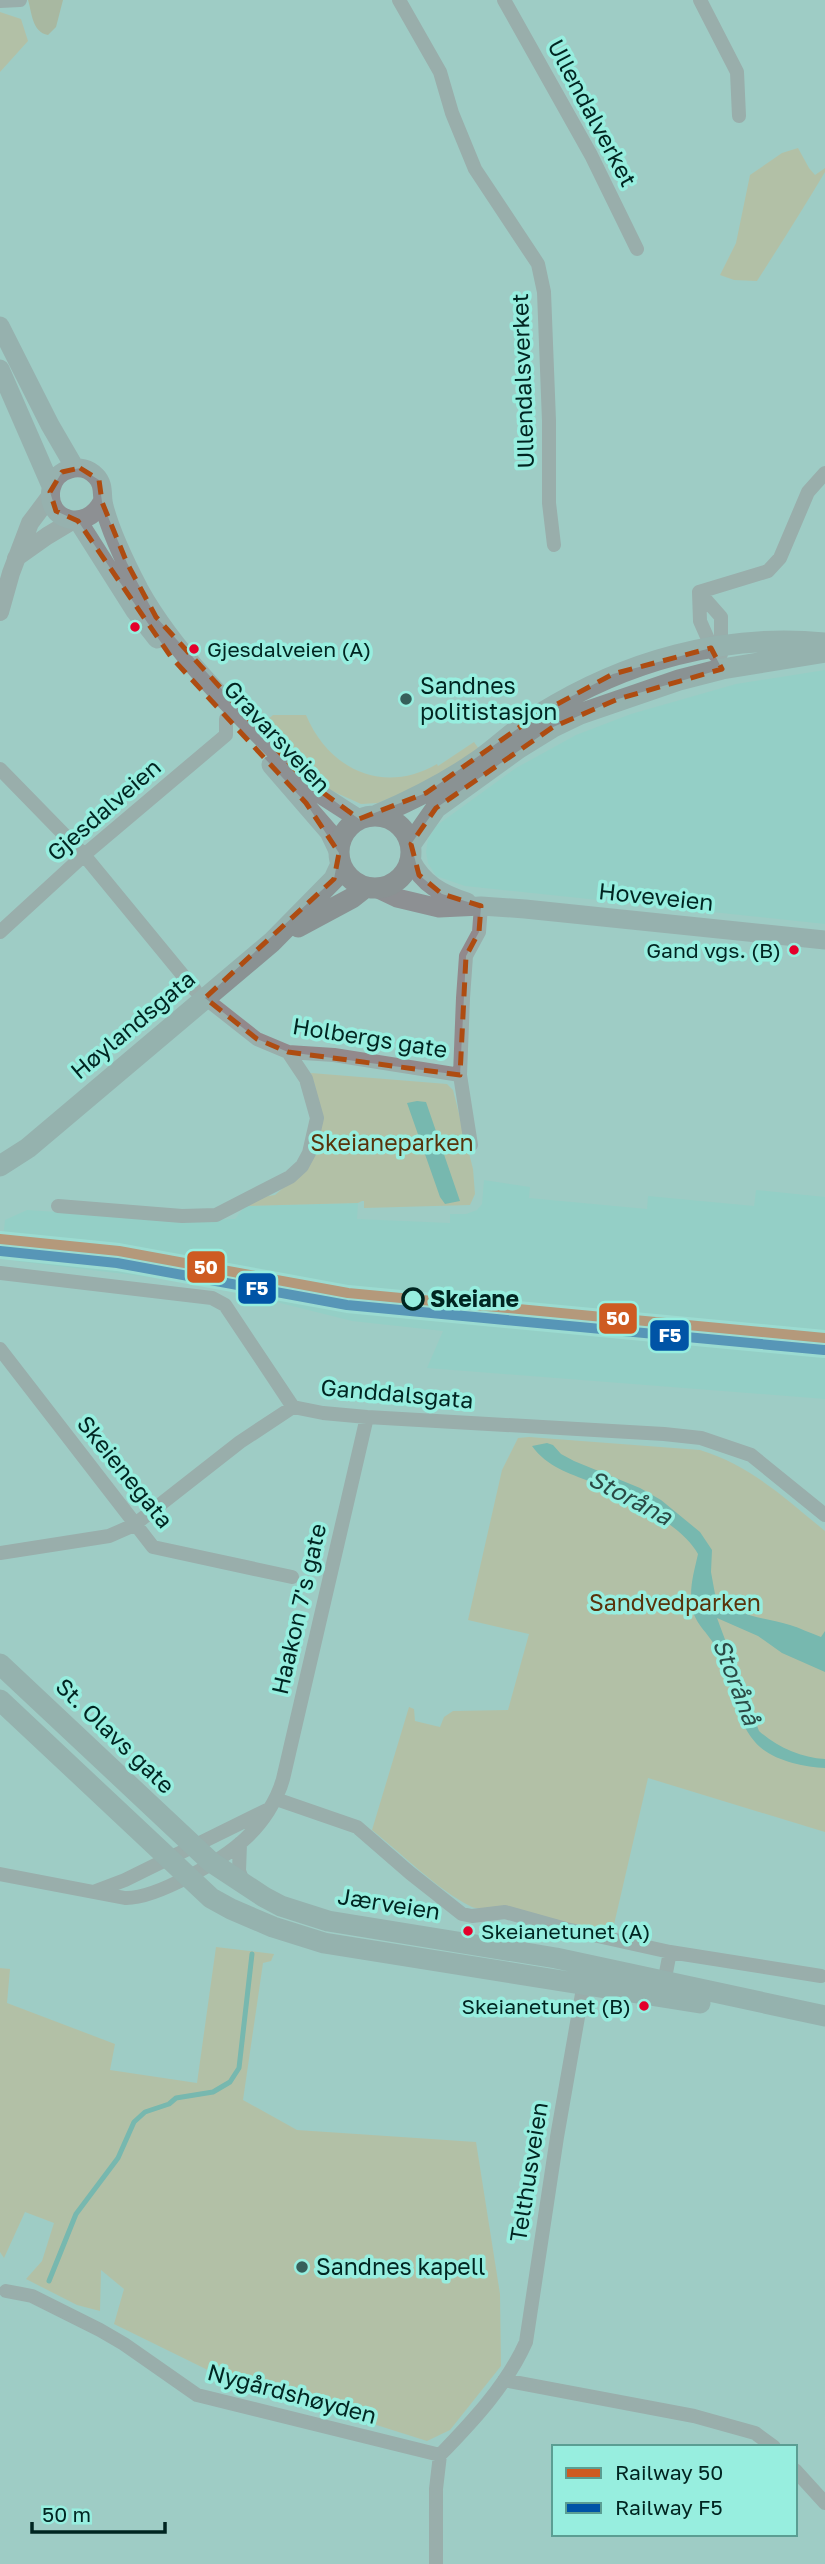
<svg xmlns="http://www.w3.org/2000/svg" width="825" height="2564" viewBox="0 0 825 2564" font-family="'Golos Text',sans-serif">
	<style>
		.built { fill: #88d3c7 }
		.green { fill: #cbb281 }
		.forest { fill: #b4a175 }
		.water { fill: #489f94 }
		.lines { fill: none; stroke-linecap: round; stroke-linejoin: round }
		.stream { stroke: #489f94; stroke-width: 5 }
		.minor { stroke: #92898c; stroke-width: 14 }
		.tertiary { stroke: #92898c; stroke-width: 18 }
		.secondary { stroke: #8d9093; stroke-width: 19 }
		.primary { stroke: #8a9293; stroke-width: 21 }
		.rail-1-casing { stroke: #97eedf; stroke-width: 16 }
		.rail-2-casing { stroke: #97eedf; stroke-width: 16 }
		.rail-1 { stroke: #ce5b22; stroke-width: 10 }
		.rail-2 { stroke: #0054a6; stroke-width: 10 }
		.marked { fill: none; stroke: #ae4c11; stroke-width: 5; stroke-dasharray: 14 9; stroke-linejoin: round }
		.bus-dot { fill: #e4002b; stroke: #97eedf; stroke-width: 2.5 }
		.poi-dot { fill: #375f5a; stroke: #97eedf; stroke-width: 2.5 }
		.stop-dot { fill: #97eedf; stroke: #002521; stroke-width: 3.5 }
		.labels { text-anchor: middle; stroke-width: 7; stroke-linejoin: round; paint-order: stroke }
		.bus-label { font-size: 21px; fill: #002521; stroke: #97eedf; text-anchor: start }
		.street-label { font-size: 23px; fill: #002521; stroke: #97eedf }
		.poi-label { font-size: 23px; fill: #002521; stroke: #97eedf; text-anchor: start }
		.park-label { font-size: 23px; fill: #59330b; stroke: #97eedf }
		.stop-label { font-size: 23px; font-weight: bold; fill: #002521; stroke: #97eedf; text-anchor: start }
		.water-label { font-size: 24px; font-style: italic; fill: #2b4a45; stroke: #97eedf }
		.line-badge { stroke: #97eedf; stroke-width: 2.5 }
		.badge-label { font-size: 19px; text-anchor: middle; font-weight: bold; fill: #fff }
	</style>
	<rect width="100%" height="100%" fill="#9eccc5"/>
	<path class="built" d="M825 670V924L465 886 436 876 428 863 426 852 428 839 436 826 516 768 576 735 631 714 736 684Z
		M484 1180 530 1187 529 1198 647 1209 648 1196 754 1206 756 1190 825 1197V1399L427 1368 443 1331 352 1321 200 1283 16 1261 2 1248 5 1220 27 1210 179 1220 235 1219 245 1206 358 1203 357 1219 450 1223V1214H466L477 1210 482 1204Z"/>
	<path class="green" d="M0 12 21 19 28 41 0 72Z
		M798 148 809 168 815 175 825 168V172C803 209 780 245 757 281L734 280 720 275 736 243 750 175 782 153Z
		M273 715H306C329 770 384 795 437 764L438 766 474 742 479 749 421 785 378 803 361 804 319 785 261 725Z
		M311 1073 447 1084 453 1090 473 1169 475 1194 470 1205 364 1208V1201H362L358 1203 245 1206 256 1198 275 1195 305 1169 316 1089Z
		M529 1437 700 1450C750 1465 786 1499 825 1531V1832L648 1778 612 1933 492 1907C484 1908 477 1910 470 1906 438 1890 401 1853 372 1830L409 1707 414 1709 415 1721 440 1727 444 1717 453 1711 508 1710 529 1634 468 1620 502 1470 518 1438Z
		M216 1947 274 1954 271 1961 263 1963 243 2100 297 2130 476 2142 500 2294 501 2366 450 2430 427 2441 218 2375 114 2324 124 2289 101 2270 100 2311 77 2305 26 2279 42 2261 54 2223 25 2212 4 2258 0 2252V1968L10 1969 7 2003 115 2044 110 2070 197 2083Z"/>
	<path class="forest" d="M28 0H63L56 27 48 35C32 32 32 13 28 0Z"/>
	<path class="water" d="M417 1101 426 1102 460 1201 445 1204 440 1197 407 1103Z
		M547 1443 553 1445 561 1454 574 1461 640 1488 661 1500 700 1532 712 1550 711 1572 715 1594C736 1617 762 1617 790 1625 800 1628 810 1633 821 1637L825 1631V1672L782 1653 758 1636 717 1618 759 1731C777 1747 801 1758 825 1759V1768C803 1767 770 1760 755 1742 733 1716 731 1678 716 1648 709 1633 694 1624 692 1606 689 1588 694 1572 698 1554 681 1523 623 1496 591 1482 569 1473 547 1467 532 1446Z"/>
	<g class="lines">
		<path class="stream" d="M49 2281 76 2214 118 2158 134 2122 145 2112 169 2104 176 2098 213 2092 230 2082 239 2068 252 1954"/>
		<path class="minor" d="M399 0 440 72 452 113 475 169 538 264 544 292 549 421V503L554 545
			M504 0 591 155 637 249
			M700 0 737 72 739 116
			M0 1 20 0
			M699 592 768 571 780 558 808 492 825 473
			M699 592 721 617V654
			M699 592 700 621 715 655
			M0 769 84 855 195 990
			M0 932 84 855 226 735V719
			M205 998 257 1039 288 1052 334 1055 460 1075
			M471 1145 460 1075 463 998 466 956 479 932 481 906
			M58 1206 182 1216 216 1215 290 1177 302 1166 309 1153 317 1118 306 1079 288 1052
			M0 1273 212 1298 225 1305 293 1407 323 1413 367 1417 664 1434 701 1438 751 1455 825 1515
			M0 1349 153 1547 292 1577
			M0 1553 109 1536 134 1525 240 1442 293 1407
			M276 1799 357 1827 410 1873 462 1914 472 1916 505 1912 566 1929 670 1952 821 1976
			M240 1843 239 1871 244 1884
			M0 1874 125 1898C156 1899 223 1860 246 1838 262 1823 277 1801 283 1779L367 1417
			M96 1891 125 1880 267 1810
			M663 1988 670 1952
			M6 2291 32 2296 100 2330 124 2344 197 2395 440 2455
			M504 2380 694 2416 755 2433 774 2447
			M440 2455C472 2422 507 2385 526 2342L557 2137 585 1977
			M795 2470 825 2503
			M436 2564V2489L440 2455"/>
		<path class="tertiary" d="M16 558 47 536 72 521
			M0 612 11 573 30 523 51 495"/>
		<path class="secondary" d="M0 326 50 425 75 468
			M0 369 51 486
			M102 502C87 532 45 522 51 489 55 468 82 461 96 476 105 485 101 496 104 506 111 534 126 564 139 589 177 658 247 723 303 778L320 794 359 819
			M78 521 135 611 157 639
			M271 765 329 832 339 853
			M411 860C423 884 442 894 467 902
			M376 888 397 898 439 908 481 906 525 909 825 940"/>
		<path class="primary" d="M377 815C412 800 444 784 476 762 498 747 517 727 540 714 625 661 724 633 825 643
			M339 852a36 36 0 1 1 72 0a36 36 0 1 1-72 0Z
			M411 844 436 808 519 748 553 727 580 714 679 680 722 669 825 652
			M298 927 352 898 366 887
			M0 1166 28 1148 272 942 334 879 341 864
			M0 1664 211 1862 264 1897 281 1906 328 1921 556 1958 825 2016
			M0 1700 211 1898 231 1909 273 1927 324 1943 700 2003"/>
		<defs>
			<path id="rail-1" d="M0 1239 119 1251 348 1293 825 1338"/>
			<path id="rail-2" d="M0 1251 117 1263 347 1305 824 1350"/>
		</defs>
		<use href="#rail-1" class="rail-1-casing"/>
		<use href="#rail-2" class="rail-2-casing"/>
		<use href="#rail-1" class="rail-1"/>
		<use href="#rail-2" class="rail-2"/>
	</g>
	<path d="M0 0H825V2564H0ZM80 468 99 480 102 502 127 563 156 617 303 778 359 819 426 793 537 715 613 674 711 648 722 669 618 699 553 727 436 808 411 844 419 875 442 894 481 906 479 932 466 956 460 1075 288 1052 257 1039 205 998 334 879 339 853 306 803 171 657 78 521 56 511 50 492 62 472Z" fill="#9eccc5" fill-opacity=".55" fill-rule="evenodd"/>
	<path class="marked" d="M80 468 99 480 102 502 127 563 156 617 303 778 359 819 426 793 537 715 613 674 711 648 722 669 618 699 553 727 436 808 411 844 419 875 442 894 481 906 479 932 466 956 460 1075 288 1052 257 1039 205 998 334 879 339 853 306 803 171 657 78 521 56 511 50 492 62 472Z"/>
	<g class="bus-dot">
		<circle cx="135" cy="627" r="6"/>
		<circle cx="194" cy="649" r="6"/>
		<circle cx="794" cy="950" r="6"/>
		<circle cx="468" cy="1931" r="6"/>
		<circle cx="644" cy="2006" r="6"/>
	</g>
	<g class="poi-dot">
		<circle cx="406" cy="699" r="7"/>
		<circle cx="302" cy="2267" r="7"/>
	</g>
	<circle class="stop-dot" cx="413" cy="1299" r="10"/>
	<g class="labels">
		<g class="bus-label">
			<text x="207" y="657">Gjesdalveien (A)</text>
			<text x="781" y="958" text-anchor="end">Gand vgs. (B)</text>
			<text x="481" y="1939">Skeianetunet (A)</text>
			<text x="631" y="2014" text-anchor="end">Skeianetunet (B)</text>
		</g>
		<g class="street-label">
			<text transform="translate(592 113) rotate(62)" y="8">Ullendalverket</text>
			<text transform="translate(523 381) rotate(-92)" y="8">Ullendalsverket</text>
			<text transform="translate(277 737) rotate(47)" y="8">Gravarsveien</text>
			<text transform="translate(104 810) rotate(-41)" y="8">Gjesdalveien</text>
			<text transform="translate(656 897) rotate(6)" y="8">Hoveveien</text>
			<text transform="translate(133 1025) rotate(-40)" y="8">Høylandsgata</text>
			<text transform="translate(370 1038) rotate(9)" y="8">Holbergs gate</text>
			<text transform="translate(397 1394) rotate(5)" y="8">Ganddalsgata</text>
			<text transform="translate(125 1472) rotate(51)" y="8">Skeienegata</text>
			<text transform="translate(299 1609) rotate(-77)" y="8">Haakon 7's gate</text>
			<text transform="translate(115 1736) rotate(44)" y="8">St. Olavs gate</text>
			<text transform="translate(389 1904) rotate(9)" y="8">Jærveien</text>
			<text transform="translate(529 2172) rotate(-81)" y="8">Telthusveien</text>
			<text transform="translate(292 2394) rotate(15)" y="8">Nygårdshøyden</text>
		</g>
		<g class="poi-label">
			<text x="420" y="694">Sandnes<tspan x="420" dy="26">politistasjon</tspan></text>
			<text x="316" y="2275">Sandnes kapell</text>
		</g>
		<g class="park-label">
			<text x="392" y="1151">Skeianeparken</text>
			<text x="675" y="1611">Sandvedparken</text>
		</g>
		<g class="stop-label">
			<text x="430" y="1307">Skeiane</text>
		</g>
		<g class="water-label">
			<text transform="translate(630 1498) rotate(28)" y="8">Storåna</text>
			<text transform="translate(736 1682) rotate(69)" y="8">Storånå</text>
		</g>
	</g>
	<g class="line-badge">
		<rect x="186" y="1250" width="40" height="34" rx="7" fill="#ce5b22"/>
		<rect x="237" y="1272" width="40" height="33" rx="7" fill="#0054a6"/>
		<rect x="598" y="1302" width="40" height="33" rx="7" fill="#ce5b22"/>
		<rect x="649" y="1319" width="41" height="33" rx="7" fill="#0054a6"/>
	</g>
	<g class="badge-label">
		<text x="206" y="1274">50</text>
		<text x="257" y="1295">F5</text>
		<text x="618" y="1325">50</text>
		<text x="670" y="1342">F5</text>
	</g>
	<rect x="552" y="2445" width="245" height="91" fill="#97eedf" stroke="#5b9e93" stroke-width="2"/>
	<rect x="566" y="2468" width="35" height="10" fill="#ce5b22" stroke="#5b9e93" stroke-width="2"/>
	<text x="615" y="2480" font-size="21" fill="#002521">Railway 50</text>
	<rect x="566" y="2503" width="35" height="10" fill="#0054a6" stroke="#5b9e93" stroke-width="2"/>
	<text x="615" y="2515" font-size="21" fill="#002521">Railway F5</text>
	<path d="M32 2522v10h133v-10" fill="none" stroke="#002521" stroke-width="3.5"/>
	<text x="42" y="2522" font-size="21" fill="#002521" stroke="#97eedf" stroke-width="5" paint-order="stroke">50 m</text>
</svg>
